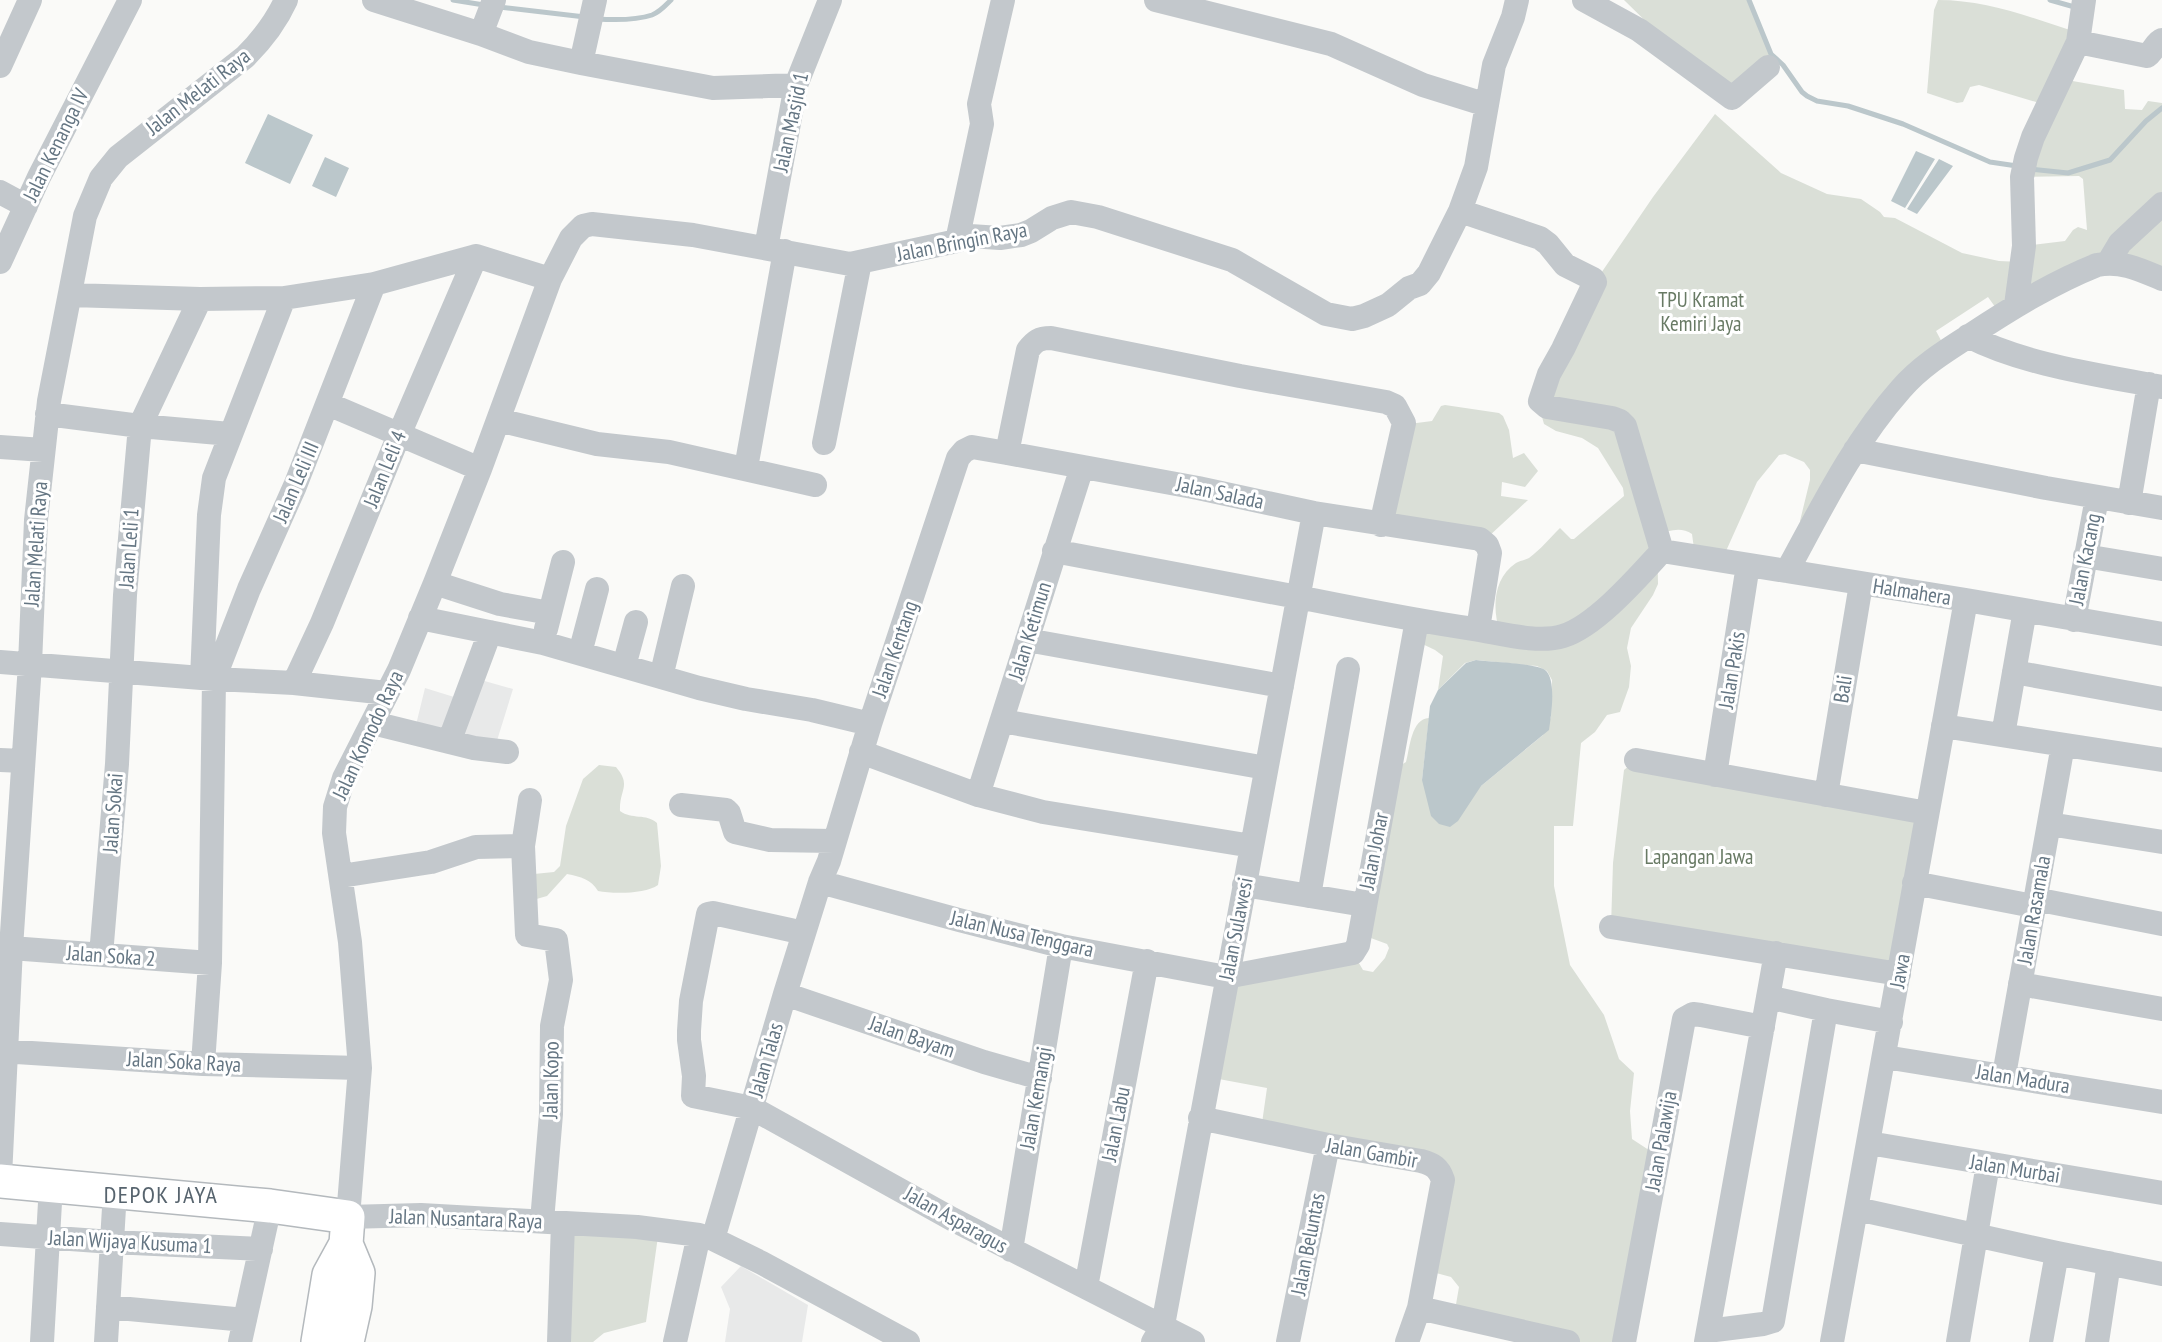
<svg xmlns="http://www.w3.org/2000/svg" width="2162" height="1342" viewBox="0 0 2162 1342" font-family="'PT Sans Narrow',sans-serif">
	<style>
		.built { fill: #e8e9e9 }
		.green { fill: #dadfd7 }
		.water { fill: #bbc7cb }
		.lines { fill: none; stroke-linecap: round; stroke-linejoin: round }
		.stream { stroke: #bbc7cb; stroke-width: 5 }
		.highway-casing { stroke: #b4b9bd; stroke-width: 36 }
		.minor { stroke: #c3c8cc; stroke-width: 24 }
		.highway { stroke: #fff; stroke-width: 33 }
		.labels { text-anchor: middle; stroke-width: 6; stroke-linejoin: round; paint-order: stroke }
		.street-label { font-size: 21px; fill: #657683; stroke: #fff }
		.park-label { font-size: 21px; fill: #687a64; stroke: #fff }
		.quarter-label { font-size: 24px; letter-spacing: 1.5px; fill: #57646e; stroke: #fff }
	</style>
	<rect width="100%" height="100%" fill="#fafaf8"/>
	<path class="built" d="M474 678 513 689 495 747 414 733 425 688 467 701Z
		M741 1266 808 1305 802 1342H725L730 1309 721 1287Z"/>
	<path class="green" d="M1624 0H1749L1771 54 1720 94Z
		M1938 0C1987 0 2033 18 2079 33L2061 79 2124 90 2125 109 2142 110 2148 101 2162 103V279L2124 265 1998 311 1988 297 1936 331 1944 346 1928 363 1808 527 1800 521 1810 480V470L1804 462 1785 454 1779 455 1757 482 1722 560 1695 556 1692 534C1681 526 1669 531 1657 534L1658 584 1653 595 1631 628 1627 648 1631 666 1629 687 1620 712 1607 715 1595 732 1581 743 1573 826H1554V886L1570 965 1604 1015 1619 1059 1634 1073 1630 1111 1632 1139 1658 1156 1624 1342H1568L1454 1316 1459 1287 1451 1277 1425 1270 1440 1171 1261 1130 1267 1088 1208 1077 1226 977 1353 953 1363 970 1373 972 1385 958 1389 948 1387 944 1360 934 1401 765 1406 762C1410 748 1411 719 1429 718L1422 780 1481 786 1543 735 1551 717 1552 680 1547 671 1537 666 1476 660 1465 663 1438 690 1443 656 1435 650 1414 640 1417 620 1500 632C1492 609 1493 578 1516 563 1519 561 1525 560 1529 558 1540 550 1550 538 1560 528L1571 539H1574L1624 496 1623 488 1598 448 1582 438 1556 431 1544 424 1542 417 1595 282 1653 197 1715 114 1781 173 1827 194 1861 199 1880 212 1884 217 1895 218 1962 253 1999 261 2022 262 2024 246 2065 241 2073 230 2078 227 2087 230 2083 179 2079 176 2022 177 2050 102H2036L1979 85 1970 87 1963 102 1957 103 1927 93 1934 10Z
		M1445 405 1499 413 1503 416 1509 430 1513 458 1524 453 1538 471 1525 487 1502 482 1501 496 1528 500 1488 537 1412 529 1391 510 1409 424 1432 421 1441 406Z
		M1636 760 1927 813 1899 974 1611 927 1613 863 1624 770Z
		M599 765 616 767C632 786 619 789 620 811 632 820 646 813 657 823L661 866 658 885C646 894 613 894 598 891 591 879 581 877 567 874L547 896 533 900 534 874 554 872 560 866 566 826 583 779Z
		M563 1223 659 1229 646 1322 604 1333 593 1342H559Z"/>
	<path class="water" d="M268 114 313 135 290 184 245 163Z
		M1916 151 1935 159 1905 208 1891 201Z
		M325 157 349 168 336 197 312 186Z
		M1939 159 1953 166 1917 214 1907 209Z
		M1476 660C1490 662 1535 663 1545 670 1557 679 1551 717 1549 730L1481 786 1458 821 1450 827 1439 824 1431 816 1422 780 1430 706 1438 690 1466 663Z"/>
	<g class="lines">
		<path class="stream" d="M453 0 484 5
			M1749 0 1771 54 1783 65 1802 92 1807 96 1817 101 1848 106 1903 124 1990 162 2017 166
			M2050 0 2078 8
			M499 7 585 17
			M597 19C613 20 637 20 652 15 660 12 665 6 671 0
			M2029 169 2068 173 2110 160 2146 121 2162 108"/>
		<defs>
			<path id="highway" d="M0 1181 270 1206 348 1217 346 1244 329 1275 318 1342
				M346 1244 358 1273 355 1306 347 1342"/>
		</defs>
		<use href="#highway" class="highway-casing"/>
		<path class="minor" d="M374 0 481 34 529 52 581 63 713 88 796 85
			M1156 0 1331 44 1423 85 1487 105
			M1584 0 1639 30 1732 98 1768 67
			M481 34 494 0
			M2078 42 2147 56C2153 52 2156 42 2162 40
			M581 63 595 0
			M0 66 30 0
			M0 192 26 206
			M1460 211 1540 238 1548 244 1565 265 1593 279 1595 282 1563 349 1549 374 1540 401 1547 407 1612 418 1620 421 1625 426 1662 551
			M957 241 982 124 979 104 1003 0
			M766 248 796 85 830 0
			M0 262 39 177 130 0
			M2108 263 2120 243 2162 204
			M71 295 200 299 284 298 374 284 476 256 550 279
			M2016 305 2024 246 2022 177 2026 158 2033 137 2078 42 2084 0
			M1968 336C2024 365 2100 375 2162 387
			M328 404 480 469
			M47 414 140 426 230 434
			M498 420 597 444 669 452 815 485
			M824 443 860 262
			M0 447 43 450
			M1855 450 2046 488 2162 508
			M1007 453 1028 350C1035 341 1039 338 1051 338L1240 376 1386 402 1395 406 1404 423 1381 525
			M746 468 785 251
			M2129 503 2149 384
			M1054 551C1139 567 1224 583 1308 599 1363 610 1418 621 1474 629 1500 633 1538 644 1563 636 1596 626 1639 576 1662 551
			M1662 551 1966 600 2162 634
			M2085 556 2162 569
			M1787 571C1821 509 1853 443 1901 389 1920 367 1944 352 1969 336 2010 309 2052 283 2097 265 2121 260 2141 270 2162 279
			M435 583 500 604 550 613
			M420 618 543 643 699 688 746 699 812 710 870 724
			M2074 620 2097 498
			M546 629 563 562
			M1027 640 1282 686
			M580 653 597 589
			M0 662 214 679 294 683 387 693
			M624 666 636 622
			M2014 672 2162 699
			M661 677 683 586
			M202 678 209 515 214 478 284 298
			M294 683 322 623 399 435 476 256
			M1002 721 1266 768
			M373 723 474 748 507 752
			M1943 726 2162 760
			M2003 735 2025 610
			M449 742 490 632
			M861 752 978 795 1043 812 1252 846
			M0 760 23 761
			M1636 760 1927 813
			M1715 775 1748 565
			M978 795 1082 467
			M1826 795 1861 584
			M681 805 726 810 729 813 735 832 770 840 834 841
			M2049 824 2162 842
			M523 846 530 800
			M341 876 431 862 476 847 523 846 527 935 556 940 561 980 552 1026 551 1114 542 1221
			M820 882 959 920 1061 946 1226 977 1353 953 1358 945 1417 620
			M1914 883 2033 906
			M1244 885 1364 905
			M1309 896 1348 669
			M2035 899 2162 924
			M1611 927 1899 974
			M804 933 713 913 708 914 691 1001 689 1031V1040L694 1076 693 1096 752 1108 952 1219 1193 1342
			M11 948 210 963
			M101 955 117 764 125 595 140 426 200 299
			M2020 984 2162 1009
			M785 994 984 1062 1040 1078
			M1768 997 1826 1010
			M0 1051 203 1064 360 1068
			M1885 1057 2162 1102
			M203 1064 210 963 214 679 249 589 295 486 374 284
			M2004 1075 2063 745
			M1200 1118 1328 1145 1421 1161C1433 1164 1439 1168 1443 1180L1419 1308 1407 1342
			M1869 1143 2162 1193
			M0 1177 11 948 30 664 36 520 49 401 85 216 101 178 118 157 245 57C262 40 276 22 286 0
			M1857 1209 2057 1253 2162 1274
			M0 1234 112 1242 261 1249
			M713 1239 785 994 820 882 829 861 870 724 958 458 964 451 972 447 1007 453 1198 488 1314 513 1480 539 1487 545 1490 553 1478 629
			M1011 1250 1061 946
			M1086 1287 1147 961
			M108 1307 245 1320
			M1419 1308 1568 1342
			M1708 1331 1763 1324 1773 1321 1826 1010 1891 1022
			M42 1342 51 1185
			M106 1342 115 1191
			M240 1342 270 1206
			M559 1342 563 1223
			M675 1342 699 1235
			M908 1342 762 1263 713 1239 699 1235 637 1227 421 1215 348 1217 360 1068 350 942 334 833 335 807 344 778 399 670 435 583 480 469 550 279 571 238 583 226 592 224 693 235 850 264 957 241 970 236 1000 238 1021 235 1031 231 1052 218 1071 212 1098 217 1232 260 1326 314 1352 319 1364 316 1388 305 1409 288 1420 284 1429 273 1460 211 1476 167 1494 65 1513 17 1517 0
			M1153 1342 1163 1325 1314 513
			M1288 1342 1328 1145
			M1624 1342 1684 1019 1693 1014 1701 1015 1763 1027
			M1706 1342 1776 953
			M1832 1342 1966 600
			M1958 1342 1988 1164
			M2041 1342 2057 1253
			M2097 1342 2109 1263"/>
		<use href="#highway" class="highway"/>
	</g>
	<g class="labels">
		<g class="street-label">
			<text transform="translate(198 92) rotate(-38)" y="7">Jalan Melati Raya</text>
			<text transform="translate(791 122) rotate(-78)" y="7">Jalan Masjid 1</text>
			<text transform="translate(56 145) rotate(-64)" y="7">Jalan Kenanga IV</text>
			<text transform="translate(962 242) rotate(-11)" y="7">Jalan Bringin Raya</text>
			<text transform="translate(385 469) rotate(-68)" y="7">Jalan Leli 4</text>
			<text transform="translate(296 482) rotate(-67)" y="7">Jalan Leli III</text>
			<text transform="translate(1220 493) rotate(12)" y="7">Jalan Salada</text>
			<text transform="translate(36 544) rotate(-86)" y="7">Jalan Melati Raya</text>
			<text transform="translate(129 548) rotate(-86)" y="7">Jalan Leli 1</text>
			<text transform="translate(2085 559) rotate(-79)" y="7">Jalan Kacang</text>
			<text transform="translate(1912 592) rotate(9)" y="7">Halmahera</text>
			<text transform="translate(1030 631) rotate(-73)" y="7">Jalan Ketimun</text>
			<text transform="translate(895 649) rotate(-71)" y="7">Jalan Kentang</text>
			<text transform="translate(1732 670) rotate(-81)" y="7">Jalan Pakis</text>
			<text transform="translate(1843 689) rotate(-81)" y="7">Bali</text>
			<text transform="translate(368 735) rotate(-65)" y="7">Jalan Komodo Raya</text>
			<text transform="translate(113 813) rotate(-86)" y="7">Jalan Sokai</text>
			<text transform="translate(1374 851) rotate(-79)" y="7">Jalan Johar</text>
			<text transform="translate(2034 910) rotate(-80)" y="7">Jalan Rasamala</text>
			<text transform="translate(1236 929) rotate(-79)" y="7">Jalan Sulawesi</text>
			<text transform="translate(1022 934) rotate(13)" y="7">Jalan Nusa Tenggara</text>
			<text transform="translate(111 956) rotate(4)" y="7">Jalan Soka 2</text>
			<text transform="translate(1900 971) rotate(-80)" y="7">Jawa</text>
			<text transform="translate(912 1037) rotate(19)" y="7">Jalan Bayam</text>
			<text transform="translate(766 1060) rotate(-74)" y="7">Jalan Talas</text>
			<text transform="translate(184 1062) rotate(3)" y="7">Jalan Soka Raya</text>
			<text transform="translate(2023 1079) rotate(9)" y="7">Jalan Madura</text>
			<text transform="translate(551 1080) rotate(-89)" y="7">Jalan Kopo</text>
			<text transform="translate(1036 1098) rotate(-80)" y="7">Jalan Kemangi</text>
			<text transform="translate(1116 1124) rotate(-79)" y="7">Jalan Labu</text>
			<text transform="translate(1661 1141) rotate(-80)" y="7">Jalan Palawija</text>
			<text transform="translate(1372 1153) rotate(10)" y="7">Jalan Gambir</text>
			<text transform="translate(2015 1169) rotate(9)" y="7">Jalan Murbai</text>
			<text transform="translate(466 1219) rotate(2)" y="7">Jalan Nusantara Raya</text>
			<text transform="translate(956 1220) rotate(29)" y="7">Jalan Asparagus</text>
			<text transform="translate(130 1242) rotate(3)" y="7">Jalan Wijaya Kusuma 1</text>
			<text transform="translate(1308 1244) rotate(-79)" y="7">Jalan Beluntas</text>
		</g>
		<g class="park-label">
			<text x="1701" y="307">TPU Kramat<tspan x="1701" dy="24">Kemiri Jaya</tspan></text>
			<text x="1699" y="864">Lapangan Jawa</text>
		</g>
		<g class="quarter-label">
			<text x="161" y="1203">DEPOK JAYA</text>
		</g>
	</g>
</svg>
